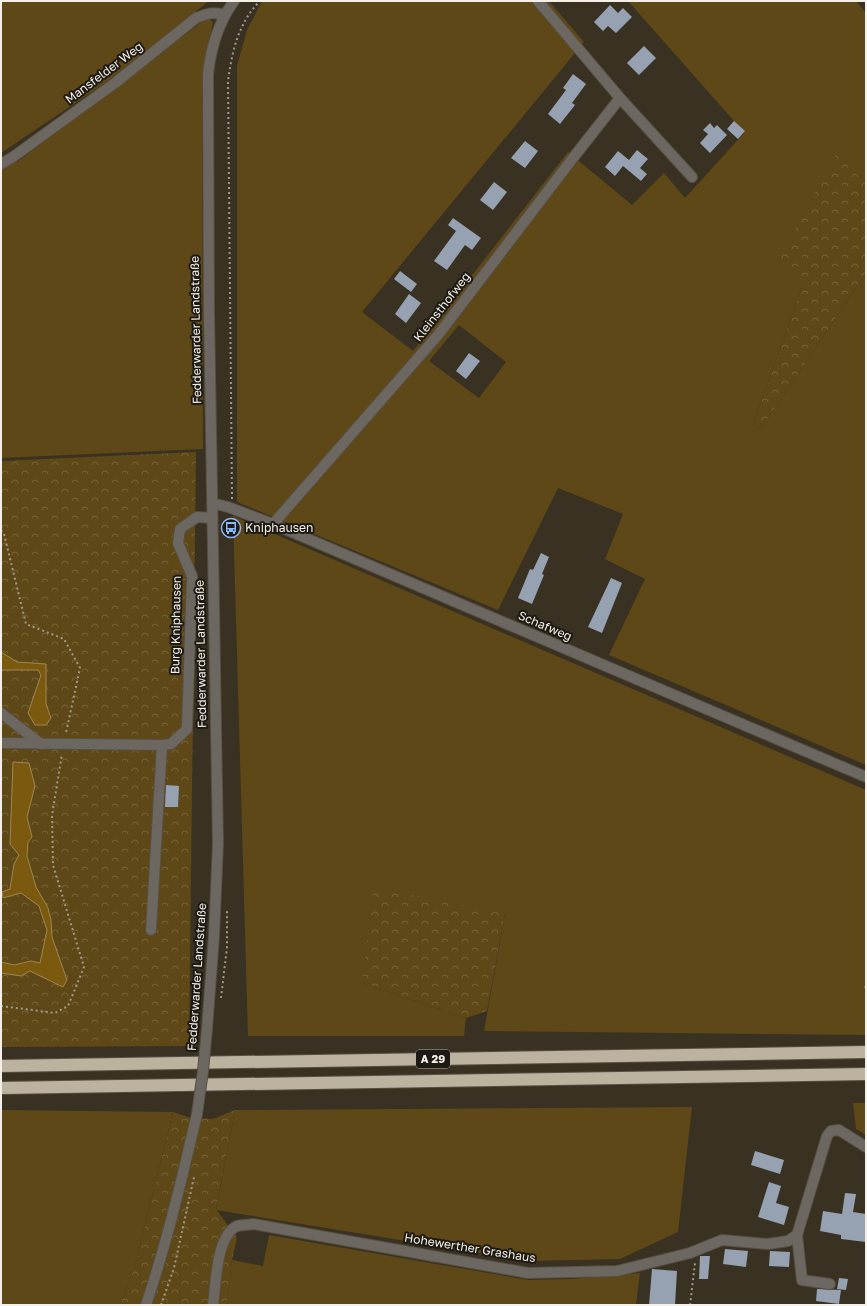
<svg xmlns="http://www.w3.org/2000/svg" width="867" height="1306" viewBox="0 0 867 1306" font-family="'Golos Text',sans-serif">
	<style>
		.grass { fill: #5f4817; fill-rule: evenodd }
		.forest { fill: url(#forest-crowns) }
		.water { fill: #7b5a0f; stroke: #a08750 }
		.building { fill: #96a1b1 }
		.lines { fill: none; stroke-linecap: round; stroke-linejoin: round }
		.minor-casing { stroke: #575042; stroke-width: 12 }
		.highway-casing { stroke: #575042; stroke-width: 14 }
		.path { stroke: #a09a8e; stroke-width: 2; stroke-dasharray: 2 3; stroke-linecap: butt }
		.minor { stroke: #6c6861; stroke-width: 10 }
		.highway { stroke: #bcb2a0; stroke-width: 12 }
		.minor-bridge-casing { stroke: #575042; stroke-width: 12; stroke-linecap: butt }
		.minor-bridge { stroke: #6c6861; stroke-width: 10 }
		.labels { text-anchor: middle; stroke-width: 4; stroke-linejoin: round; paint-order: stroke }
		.shield { fill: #1d1913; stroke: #b4b0a7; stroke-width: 1 }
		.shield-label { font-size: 11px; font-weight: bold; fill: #f5f0e7 }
		.street-label { font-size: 12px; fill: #f5f0e7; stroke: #1d1913 }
		.poi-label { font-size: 12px; fill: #f5f0e7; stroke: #1d1913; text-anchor: start }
	</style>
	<defs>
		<pattern id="forest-crowns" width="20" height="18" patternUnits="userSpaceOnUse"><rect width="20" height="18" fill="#5f4817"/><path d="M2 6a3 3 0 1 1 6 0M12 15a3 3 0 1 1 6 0" fill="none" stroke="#776339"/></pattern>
	</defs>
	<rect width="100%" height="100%" fill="#393122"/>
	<path class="grass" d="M1 1H209L108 81 1 153Z
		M264 1H549L584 42 362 312 413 351 568 152 632 205 664 173 685 198 745 132 734 121 628 1H856L866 13V183L836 155 802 287 753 425 762 427 866 273V765L609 655 645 579 605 559 623 514 558 488 498 610 237 502V66L247 30 261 3ZM459 325 506 362 479 398 429 361Z
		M207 18 213 22 207 50 202 80 203 449 1 458V169L17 162Z
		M233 516 866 790V1035L484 1031 505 914 362 983 466 1018 464 1036H248Z
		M853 1103H866V1135L856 1129Z
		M692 1107 678 1232 620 1259 528 1261 216 1210 235 1110Z
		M1 1110 173 1112 135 1266 120 1305H1Z
		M269 1235 528 1280 570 1279 640 1273 636 1305H227L232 1260 263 1266Z"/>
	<path class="forest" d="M836 154 866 183V273L762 427 753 425 802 287 777 262Z
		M196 452 189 1046 1 1047V461Z
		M374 887 505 914 487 1011 466 1018 362 983Z
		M235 1110 216 1209 237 1238 232 1260 227 1305H120L135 1266 173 1112 191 1118 213 1119Z"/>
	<path class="water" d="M1 652 17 662 46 664V704L51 718 46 725H35L28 713 41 675 38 670H1Z
		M13 762 29 763 35 786 27 817 32 837 28 842 27 856 36 887 48 908 51 920 52 937 67 980 63 987 30 971 21 976 1 973V962L14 965 31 961 40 963 47 930 39 906 21 893 3 898 2 892 10 889 14 864 19 855 10 844Z"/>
	<path class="building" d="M610 5 618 13 623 8 632 17 616 33 608 26 603 31 594 22Z
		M644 46 656 58 639 75 627 63Z
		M573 74 586 84 572 103 575 105 560 124 548 114 566 90 563 88Z
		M734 121 745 131 738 139 727 129Z
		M710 123 714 128 717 125 727 135 710 153 700 143 708 134 703 130Z
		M525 141 538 151 525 168 511 158Z
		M637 150 648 159 640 168 647 174 641 181 623 166 615 176 605 167 618 151 629 160Z
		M494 182 507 192 493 210 480 200Z
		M453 218 481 238 472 250 465 245 447 270 434 261 456 231 448 225Z
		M400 271 417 284 411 292 394 279Z
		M409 294 421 303 406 323 395 314Z
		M469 353 480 361 466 379 456 371Z
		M541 553 549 557 542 574 544 575 532 604 518 598 530 569 533 570Z
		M611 578 622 583 602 633 588 627Z
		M166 785 179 786 178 807H165Z
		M755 1151 784 1160 780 1174 751 1165Z
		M769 1182 781 1186 776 1203 789 1207 784 1225 758 1217Z
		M845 1193 856 1194 853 1212 866 1214V1242L841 1239V1235L820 1231 823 1211 842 1214Z
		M725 1249 748 1251 746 1267 723 1264Z
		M770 1251 790 1252 789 1267 769 1266Z
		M700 1256H710L708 1279H699Z
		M652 1269 677 1271 675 1305H649Z
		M839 1278 848 1279 846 1290 837 1289Z
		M817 1289 841 1290 839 1304 816 1301Z"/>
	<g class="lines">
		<defs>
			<path id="minor" d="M538 1 620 98 692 177
				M1 164 13 157 115 83 196 18C207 14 213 11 225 15
				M212 503 228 507 273 524 866 777
				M273 524 438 335 573 158 620 98
				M1 713 41 744
				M2 743 162 745 171 744 187 729 192 576 178 543 180 529 197 517 212 518
				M151 930 162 745
				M207 1029 214 936 218 844 209 313 208 74C211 47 218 23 234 1
				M797 1235 802 1280 830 1284
				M146 1305C167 1242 182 1178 197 1114
				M213 1305C216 1284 216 1236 237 1226 241 1225 248 1225 253 1224L528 1273 617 1271 690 1253 722 1240 768 1244 788 1241 797 1235 827 1136 831 1131 839 1130 866 1147"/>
			<path id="highway" d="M1 1066 866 1052
				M1 1088 866 1074"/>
		</defs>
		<use href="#minor" class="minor-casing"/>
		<use href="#highway" class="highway-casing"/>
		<path class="path" d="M232 499 228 81C232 52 238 23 260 1
			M1 530 4 534 26 624 64 639 80 668 66 733
			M865 988 866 986
			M221 998 227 947V911
			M1 1006 55 1013 68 1006 84 967 53 865 52 815 62 754
			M161 1305 174 1268 194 1177
			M690 1305 695 1263"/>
		<use href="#minor" class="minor"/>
		<use href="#highway" class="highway"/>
		<defs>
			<path id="minor-bridge" d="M197 1114 203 1071 207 1029"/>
		</defs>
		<use href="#minor-bridge" class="minor-bridge-casing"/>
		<use href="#minor-bridge" class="minor-bridge"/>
	</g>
	<defs>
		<symbol id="bus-ring" viewBox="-11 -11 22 22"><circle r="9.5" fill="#1d1913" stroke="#8bbafc" stroke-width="1.5"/><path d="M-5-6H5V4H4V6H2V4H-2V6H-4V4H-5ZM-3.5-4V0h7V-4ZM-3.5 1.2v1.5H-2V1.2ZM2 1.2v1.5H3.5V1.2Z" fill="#8bbafc"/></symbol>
	</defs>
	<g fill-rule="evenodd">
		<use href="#bus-ring" x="220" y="517" width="22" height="22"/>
	</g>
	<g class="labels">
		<rect class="shield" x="416" y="1050" width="34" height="18" rx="3"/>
		<g class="shield-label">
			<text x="433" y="1063">A 29</text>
		</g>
		<g class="street-label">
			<text transform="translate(104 73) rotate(-37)" y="4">Mansfelder Weg</text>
			<text transform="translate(442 307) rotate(-52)" y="4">Kleinsthofweg</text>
			<text transform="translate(196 330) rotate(-91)" y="4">Fedderwarder Landstraße</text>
			<text transform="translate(176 625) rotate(-89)" y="4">Burg Kniphausen</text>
			<text transform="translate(545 626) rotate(23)" y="4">Schafweg</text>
			<text transform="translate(201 654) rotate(-91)" y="4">Fedderwarder Landstraße</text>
			<text transform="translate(197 977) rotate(-86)" y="4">Fedderwarder Landstraße</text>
			<text transform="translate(470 1248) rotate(9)" y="4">Hohewerther Grashaus</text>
		</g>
		<g class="poi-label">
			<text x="245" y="532">Kniphausen</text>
		</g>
	</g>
	<rect width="867" height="1306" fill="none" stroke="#f5f0e7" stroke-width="4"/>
</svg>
